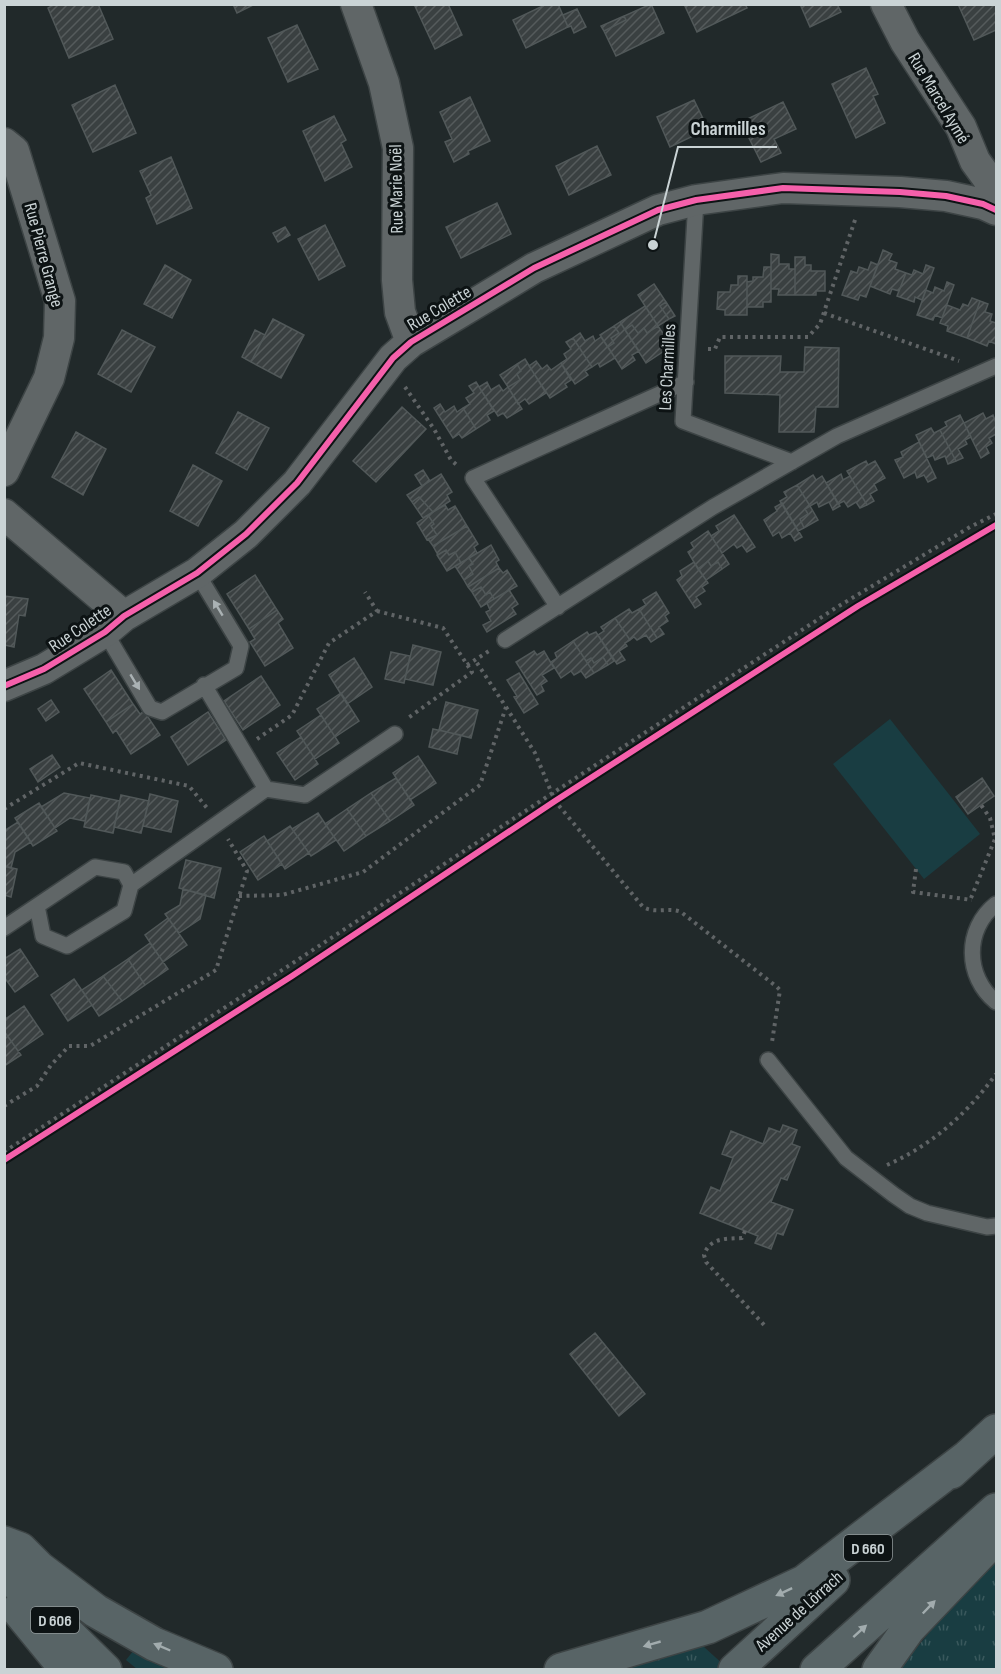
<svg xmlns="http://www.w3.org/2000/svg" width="1001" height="1674" viewBox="0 0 1001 1674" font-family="'Sofia Sans Condensed',sans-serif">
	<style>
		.grass { fill: url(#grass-tufts) }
		.pitch { fill: #193d42 }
		.building { fill: url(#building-hatch); stroke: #515859; stroke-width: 1.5 }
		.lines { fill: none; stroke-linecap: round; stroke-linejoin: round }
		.lane-casing { stroke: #3d4445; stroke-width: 18 }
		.street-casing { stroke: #3d4445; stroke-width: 33 }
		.primary-casing { stroke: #3d4445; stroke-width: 36 }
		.path { stroke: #606466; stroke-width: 4; stroke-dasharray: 3 4.5; stroke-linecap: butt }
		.lane { stroke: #606667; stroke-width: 15 }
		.street { stroke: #606667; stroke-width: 30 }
		.primary { stroke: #586466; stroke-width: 33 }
		.cycleway-casing { stroke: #0d1314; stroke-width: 10 }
		.cycleway { stroke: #f560ab; stroke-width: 6 }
		.oneway { fill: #aab2b4 }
		.oneway2 { fill: #a2acae }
		.labels { text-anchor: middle; stroke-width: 6; stroke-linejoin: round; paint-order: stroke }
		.shield { fill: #0d1314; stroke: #91999b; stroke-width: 1.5 }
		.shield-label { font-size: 16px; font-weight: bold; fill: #cad3d5 }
		.street-label { font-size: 18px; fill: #cad3d5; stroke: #0d1314 }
		.leader { fill: none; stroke: #cad3d5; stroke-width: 2 }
		.callout-dot { fill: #cad3d5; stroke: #0d1314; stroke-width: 2 }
		.callout-label { font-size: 20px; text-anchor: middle; font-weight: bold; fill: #cad3d5; stroke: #0d1314; stroke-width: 6; stroke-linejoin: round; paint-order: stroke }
	</style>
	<defs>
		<pattern id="grass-tufts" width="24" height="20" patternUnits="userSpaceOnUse" patternTransform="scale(1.5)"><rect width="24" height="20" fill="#193d42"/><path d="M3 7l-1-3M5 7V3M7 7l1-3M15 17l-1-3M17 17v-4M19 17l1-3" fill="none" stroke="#39585c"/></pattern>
		<pattern id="building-hatch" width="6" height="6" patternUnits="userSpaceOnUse" patternTransform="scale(1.5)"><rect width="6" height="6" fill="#3a4041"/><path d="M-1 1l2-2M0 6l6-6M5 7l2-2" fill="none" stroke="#555b5c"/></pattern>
	</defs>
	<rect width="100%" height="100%" fill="#21292a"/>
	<path class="grass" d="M996 1561V1669L899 1670 948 1609Z
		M683 1641 704 1647 725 1666 720 1670H591Z
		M134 1650 181 1669H137L126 1660Z"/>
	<path class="pitch" d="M890 719 980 834 924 879 833 764Z"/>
	<path class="building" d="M55 4H98L113 39 69 58 48 8Z
		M233 4H255L237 13Z
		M414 4H448L462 35 435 49Z
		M547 4H558L568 27 526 48 513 20Z
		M651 4 664 33 616 56 604 31 626 20 624 16Z
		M684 4H745L747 8 697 32Z
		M800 4H837L841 12 810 27Z
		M958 4H996V30L974 40Z
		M577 9 586 27 574 33 571 26 568 27 563 15Z
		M624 16 626 20 604 31 601 26Z
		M297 25 318 69 288 82 268 38Z
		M866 68 878 94 873 96 885 123 856 138 832 84Z
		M115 85 136 133 93 152 72 105Z
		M470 97 490 141 468 151 469 154 454 162 445 142 452 139 440 112Z
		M694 100 708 129 670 147 657 117Z
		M783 102 796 129 774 139 781 153 761 162 741 122Z
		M334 116 346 140 341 143 352 167 325 181 303 131Z
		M597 146 611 175 569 195 556 166Z
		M171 157 192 208 157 224 146 198 151 195 140 171Z
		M497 203 511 234 461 258 446 227Z
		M325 225 345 266 319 280 298 239Z
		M285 227 290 235 278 242 273 233Z
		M883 250 892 254 889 260 897 263 895 269 906 273 899 291 892 289 890 294 870 286Z
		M771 254 779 255V264H789V269H795V295H778L779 289H771Z
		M795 257H805V265H811V271H825V291H816V295H795Z
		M871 262 878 265 866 297 860 295 858 300 842 295 851 271 857 273 859 267 868 270Z
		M165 265 191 280 172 318 144 304Z
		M926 265 934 268 922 300 915 297 914 302 897 296 906 273 912 275 914 270 923 274Z
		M764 267H771V302H763V307H747V282L753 281V277H763Z
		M738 276H747V315H725V310L717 309 718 292H730L731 285H738Z
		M947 282 954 285 942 318 935 315 933 320 917 315 926 290 933 293 935 287 944 291Z
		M654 284 666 302 660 306 669 319 658 326 638 295Z
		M972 298 980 301 967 338 947 331 948 326 940 323 947 305 960 310 963 304 968 306Z
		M980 301 988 304 985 312 992 314 990 321 996 323V344L989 341 987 346 967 338Z
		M666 302 675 316 669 319 660 306Z
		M645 306 658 326 647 333 644 328 638 333 632 325 625 330 620 322Z
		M273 319 304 335 281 378 251 362Z
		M620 322 639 351 632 355 635 360 622 369 608 347 614 343 611 338 619 333 614 326Z
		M632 325 638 333 644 328 647 333 658 326 669 342 661 346 664 351 646 363 625 330Z
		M614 326 619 333 611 338 614 343 608 347 600 335Z
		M122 330 155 347 131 392 98 374Z
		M255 330 265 335 251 362 242 357Z
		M580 333 585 341 593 336 595 341 601 337 615 358 600 367 598 363 592 367 573 338Z
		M573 338 592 367 585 371 588 375 575 384 561 363 567 359 564 354 571 349 566 342Z
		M805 347 839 348 838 407H816L814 432H779L780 395 725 393V356H781L780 372H804Z
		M525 359 546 393 529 404 525 399 518 404 508 387 520 380 517 374 521 371 517 364Z
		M536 361 542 369 547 365 551 370 561 363 571 380 565 384 567 387 550 398 529 366Z
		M517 364 521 371 517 374 520 380 508 387 500 375Z
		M476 382 494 411 487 415 490 420 476 429 463 408 470 404 466 398 474 393 469 386Z
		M487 382 491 390 499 385 503 391 508 387 522 409 507 418 503 413 498 416 479 387Z
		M440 404 445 412 454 406 457 412 463 408 476 429 462 438 459 434 453 438 434 408Z
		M402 407 426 429 376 482 353 461Z
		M238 412 269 428 247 470 216 453Z
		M983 413 986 419 993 415 996 423V434L989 438 992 443 986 447 989 453 981 458 964 423Z
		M960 415 971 437 965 440 967 444 958 449 963 458 956 461 940 430 947 426 945 422Z
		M931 428 934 433 940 430 956 461 948 464 945 456 935 460 933 455 927 458 916 435Z
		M76 432 106 449 83 495 52 477Z
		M919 442 936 478 928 482 924 475 917 478 915 472 904 478 895 460 903 457 901 452Z
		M866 461 868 465 875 461 885 478 874 484 877 490 870 494 874 501 867 505 847 471Z
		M193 465 222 481 198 526 170 511Z
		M423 470 430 481 422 486 415 475Z
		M441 474 452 492 447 495 450 501 433 512 419 497 412 502 407 495Z
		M841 474 843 480 850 476 867 505 860 508 856 502 848 507 844 501 838 504 826 483Z
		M813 475 816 480 822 476 840 506 833 510 829 502 819 507 817 502 810 506 797 485Z
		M797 485 810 506 805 509 808 514 800 519 804 528 798 531 780 501 787 497 784 492Z
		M419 497 433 512 423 518 412 502Z
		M782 503 802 537 795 541 790 533 782 538 779 532 773 536 764 520 777 511 775 507Z
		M445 505 448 510 455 506 467 526 433 546 428 539 437 535 431 526 434 524 428 515Z
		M810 506 818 520 804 528 800 519 808 514 805 509Z
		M428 515 434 524 431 526 437 535 427 540 417 523Z
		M734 515 755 547 747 552 742 545 737 548 734 544 722 553 711 536 719 531 716 526Z
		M467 526 478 544 474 547 477 553 461 563 455 552 449 555 446 550 438 555 433 546Z
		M708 531 729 564 722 569 718 562 711 566 708 561 698 569 688 552 694 548 691 543Z
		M491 545 499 560 496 562 499 568 468 587 464 580 473 574 469 566 473 564 469 558Z
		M446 550 449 555 455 552 461 563 447 571 437 555Z
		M469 558 473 564 469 566 473 574 464 580 455 566Z
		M708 561 711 566 718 562 722 569 706 580 698 569Z
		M694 562 708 583 702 587 705 591 696 597 701 604 695 608 677 580 682 576 680 571Z
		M499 568 503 573 507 570 517 586 494 599 490 592 486 595 481 587 472 592 468 587Z
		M255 575 277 610 249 629 227 594Z
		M481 587 486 595 490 592 494 599 481 607 472 592Z
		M509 590 518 604 512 608 516 614 487 632 483 625 491 621 486 612 490 610 487 603Z
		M656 592 669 613 665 616 668 621 659 627 664 634 657 638 639 609 646 605 643 600Z
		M4 596 28 599 25 616 19 615 14 647 4 645Z
		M629 609 632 613 639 609 657 638 651 642 646 635 637 640 634 637 630 640 615 618Z
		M277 610 283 619 278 623 293 648 265 666 250 642 255 639 249 629Z
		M615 618 630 640 625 643 627 646 619 651 625 660 617 664 598 635 604 631 601 627Z
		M587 632 589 635 596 632 614 661 608 665 603 657 594 663 591 658 586 661 573 641Z
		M573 641 594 673 586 678 581 671 574 675 571 671 561 678 551 662 557 658 555 653Z
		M413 645 441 652 433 685 405 679Z
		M534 651 537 655 544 651 554 668 542 675 547 681 541 685 544 691 537 695 516 662Z
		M391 652 410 656 404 683 385 679Z
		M603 657 608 665 594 673 586 661 591 658 594 663Z
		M354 658 372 687 347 704 329 675Z
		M111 670 133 704 106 722 84 689Z
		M519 673 538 704 524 713 514 697 517 696 507 680Z
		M261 676 280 705 243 730 224 701Z
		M341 693 359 721 335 737 317 709Z
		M51 700 59 712 46 721 38 709Z
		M446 702 478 710 471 738 439 730Z
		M133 704 140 714 144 711 160 735 131 754 116 730 113 733 106 722Z
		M208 712 226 740 188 765 171 737Z
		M321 715 339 743 315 759 297 731Z
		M433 729 461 735 457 754 429 747Z
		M301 737 318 764 295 780 277 753Z
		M52 755 60 767 38 782 30 769Z
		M418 756 436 783 410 800 393 773Z
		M396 778 414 805 390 821 371 793Z
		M982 778 994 796 968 814 956 797Z
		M64 793 90 798 85 821 70 818 55 828 41 807Z
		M371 793 390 821 366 836 347 809Z
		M150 794 178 801 171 832 143 826Z
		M91 795 120 801 113 833 84 827Z
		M121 795 149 801 141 833 114 827Z
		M39 803 57 831 33 846 15 818Z
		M347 809 366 836 344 851 325 824Z
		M318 813 336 840 311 856 292 829Z
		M18 822 31 842 15 852 11 868 4 866V831Z
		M290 826 309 853 285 869 267 841Z
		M264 836 282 864 258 880 240 852Z
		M186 860 221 868 214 898 179 888Z
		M4 866 17 869 11 897 4 895Z
		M183 889 206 895 200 919 179 933 165 914 180 905Z
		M168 918 187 945 163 962 145 935Z
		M150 943 168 969 145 985 128 959Z
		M20 949 38 976 15 992 4 977V959Z
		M128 959 145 985 122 1001 103 976Z
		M103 976 122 1001 99 1016 82 990Z
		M74 979 92 1005 68 1021 51 995Z
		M24 1006 43 1034 18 1051 4 1031V1020Z
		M4 1031 21 1055 4 1066Z
		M783 1125 797 1130 792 1144 800 1147 787 1180 781 1178 771 1202 793 1210 783 1235 777 1233 771 1249 755 1243 758 1236 700 1213 711 1187 720 1191 733 1158 722 1154 731 1131 763 1144 769 1128 780 1132Z
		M595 1333 645 1394 619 1416 570 1354Z"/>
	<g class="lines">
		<defs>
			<path id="lane" d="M696 200 683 421 792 462
				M558 607 473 478 686 382
				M105 632 150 708 162 712 236 668 241 646 197 573
				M505 640 713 507 837 436 996 366
				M266 789 305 795 395 734
				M131 885 266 789 204 685
				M996 904C964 929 965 977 996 1002
				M4 928 95 867 124 872 131 885 124 911 67 946 43 936 37 906
				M768 1060 846 1158 894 1195 910 1206 927 1213 987 1227 996 1226"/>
			<path id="street" d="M356 4 384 83 398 148 397 280 400 312 411 342
				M886 4 905 41 961 127 975 161 996 190
				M4 143 14 151 60 301 59 338 49 378 4 471
				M4 514 124 616
				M4 686 44 669 105 632 124 616 197 573 246 534 297 483 393 358 411 342 534 268 658 210 696 200 783 188 900 192 946 196 983 204 996 210"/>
			<path id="primary" d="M951 1472 996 1431
				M4 1543 20 1549 39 1568 96 1611 154 1644 216 1670
				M4 1571 105 1670
				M18 1610 67 1670
				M561 1670 708 1627 804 1582 966 1458
				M735 1670 833 1580
				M817 1670 996 1510
				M879 1670 909 1628 996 1537"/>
		</defs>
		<use href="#lane" class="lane-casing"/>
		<use href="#street" class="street-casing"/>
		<use href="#primary" class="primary-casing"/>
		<path class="path" d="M824 313 959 361
			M708 349H715L720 337H808L820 324 856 217
			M405 387 434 429 451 460 459 467
			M377 611 443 628 472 672 408 718
			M467 665 489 651
			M506 707 535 753 555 801 643 907C655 914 669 907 681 912L777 987 780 990 772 1042
			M257 739 292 715 329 643 377 611 365 592
			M4 809 79 763 189 786 207 808
			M916 869 913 892 972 900
			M239 896 282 895 363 872 480 785 506 707 475 660
			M971 898 995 839 990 818 981 805
			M4 1106 37 1086 51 1065 69 1046H90L216 970 247 871 228 839
			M4 1152 834 609 970 527 996 514
			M887 1165C932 1145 967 1114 996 1074
			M745 1231 742 1238C726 1239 710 1237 704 1255L706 1262 766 1327"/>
		<use href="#lane" class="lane"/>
		<use href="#street" class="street"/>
		<use href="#primary" class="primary"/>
		<defs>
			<path id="cycleway" d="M4 686 44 669 105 632 124 616 197 573 246 534 297 483 393 358 411 342 534 268 658 210 696 200 783 188 900 192 946 196 983 204 996 210
				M4 1160 292 976 555 801 858 606 996 525"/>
		</defs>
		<use href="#cycleway" class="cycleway-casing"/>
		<use href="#cycleway" class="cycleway"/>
	</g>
	<defs><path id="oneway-solid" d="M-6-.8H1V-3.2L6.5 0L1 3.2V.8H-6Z" transform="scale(1.5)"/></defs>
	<g class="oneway">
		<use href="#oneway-solid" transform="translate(218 608) rotate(-121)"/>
		<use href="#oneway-solid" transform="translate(135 682) rotate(59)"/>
	</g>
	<g class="oneway2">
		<use href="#oneway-solid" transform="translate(784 1592) rotate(155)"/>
		<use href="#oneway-solid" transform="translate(929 1607) rotate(-46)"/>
		<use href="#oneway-solid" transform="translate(860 1631) rotate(-42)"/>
		<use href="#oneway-solid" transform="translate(652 1644) rotate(164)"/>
		<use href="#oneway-solid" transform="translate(162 1647) rotate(-157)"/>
	</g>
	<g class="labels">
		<g class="shield">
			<rect x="844" y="1535" width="48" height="26" rx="4.5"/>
			<rect x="31" y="1607" width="48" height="26" rx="4.5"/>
		</g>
		<g class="shield-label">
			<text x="868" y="1554">D 660</text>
			<text x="55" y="1626">D 606</text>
		</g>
		<g class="street-label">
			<text transform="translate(939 98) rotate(59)" y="6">Rue Marcel Aymé</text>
			<text transform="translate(396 189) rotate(-91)" y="6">Rue Marie Noël</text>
			<text transform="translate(44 255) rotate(75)" y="6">Rue Pierre Grange</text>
			<text transform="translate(439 308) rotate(-31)" y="6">Rue Colette</text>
			<text transform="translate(667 367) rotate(-87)" y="6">Les Charmilles</text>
			<text transform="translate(80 628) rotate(-34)" y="6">Rue Colette</text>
			<text transform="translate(799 1611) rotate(-42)" y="6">Avenue de Lörrach</text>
		</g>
	</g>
	<path class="leader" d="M653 245L678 147H777"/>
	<circle class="callout-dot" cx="653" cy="245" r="6"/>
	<g class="callout-label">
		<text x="728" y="135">Charmilles</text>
	</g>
	<rect width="1001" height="1674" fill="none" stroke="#cad3d5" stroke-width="12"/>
</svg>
